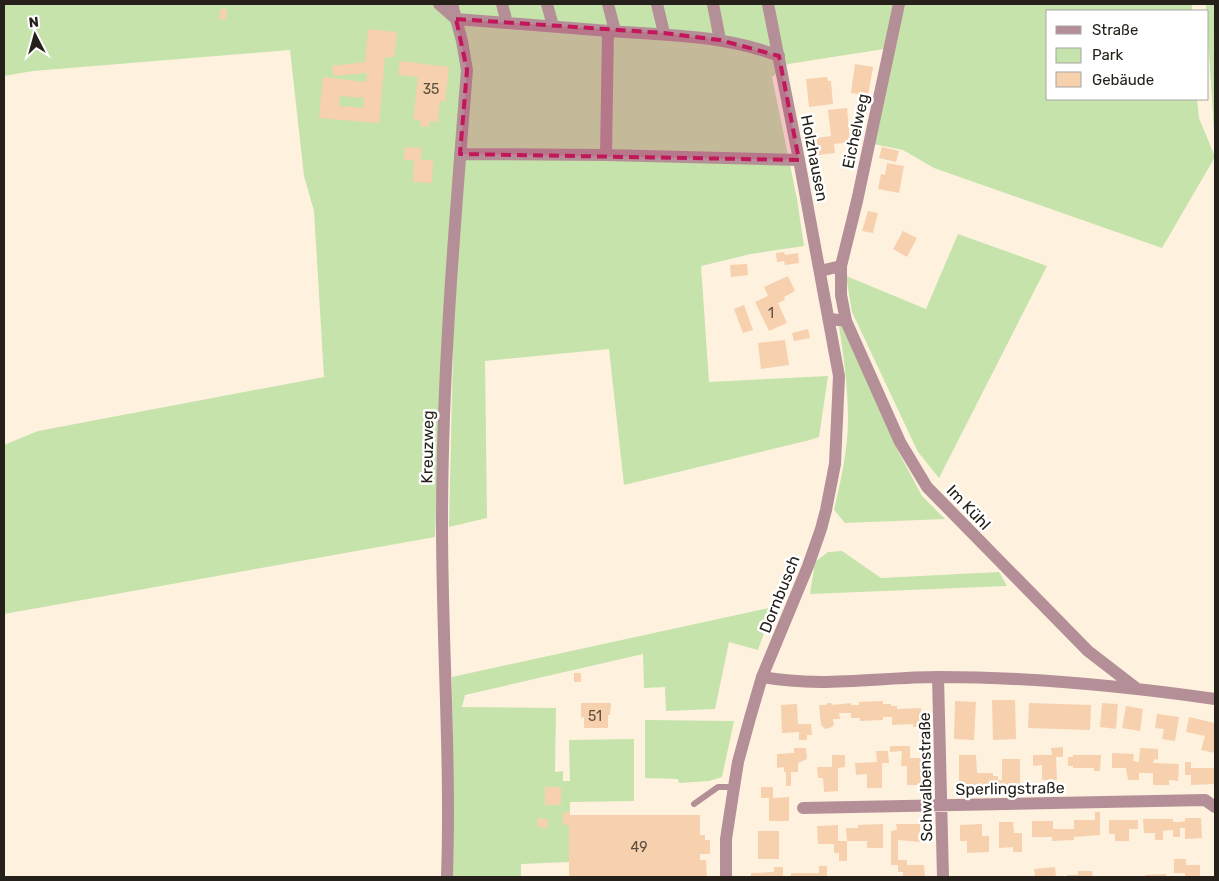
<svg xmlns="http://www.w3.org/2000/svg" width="1219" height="881" viewBox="0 0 1219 881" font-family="Rubik,sans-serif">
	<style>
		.green { fill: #c5e3ab }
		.building { fill: #f7d0ae; fill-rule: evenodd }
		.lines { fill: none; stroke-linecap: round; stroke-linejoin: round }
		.service { stroke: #b58f97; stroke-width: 6 }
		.minor { stroke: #b58f97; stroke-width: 12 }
		.tertiary { stroke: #b58f97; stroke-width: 12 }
		.marked { fill: #c2185b; fill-opacity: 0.2; stroke: #c2185b; stroke-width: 4; stroke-dasharray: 10 6; stroke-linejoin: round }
		.labels { text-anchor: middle; stroke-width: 5; stroke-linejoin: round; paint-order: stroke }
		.number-label { font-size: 14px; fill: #5a4d3f }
		.street-label { font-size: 16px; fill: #25211a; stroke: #fff }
	</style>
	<rect width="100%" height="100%" fill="#fef2df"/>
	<path class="green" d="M4 4H894L884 49 788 64 772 77 797 199 804 246 751 254 701 266 709 382 828 376 819 437 810 440 624 485 609 349 485 361 487 518 449 527 453 352 443 355 435 537 4 614V445L38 431 324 377 314 211 304 176 290 50 33 71 4 76Z
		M904 4H1192V11H1048V99H1197L1199 118 1215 157 1162 248 934 168 903 150 873 144Z
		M1206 4H1215V148L1208 36V11H1206Z
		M958 234 1047 266 939 478 918 452 852 312 846 276 926 309Z
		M845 326 897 449 922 496 945 519 845 523 834 510C841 480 848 449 848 419 848 388 844 358 839 327Z
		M842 551 881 578 999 572 1007 586 810 594 815 562 828 552Z
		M773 607 758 650 729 642 715 709 666 711 665 687 644 688 643 654 465 695 462 707 556 708 555 772 563 771V781H570L569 740 634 739V801L570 802 569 862 521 864V877H453C455 811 452 744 452 677Z
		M645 720 734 721 722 777 709 781 679 783 678 779 645 778Z"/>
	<path class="building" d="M220 9H227L226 20 219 19Z
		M368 29 397 32 394 57H385L379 123 319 118 323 77 366 82 367 73 334 76 332 66 365 62ZM340 96 364 98 363 108 339 106Z
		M400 61 449 67 445 102 440 101 438 122 430 121 429 127 420 126 421 120 413 119 418 77 398 75Z
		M855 64 873 67 868 96 851 93Z
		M827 77 828 81H831L833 104 809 107 806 79Z
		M847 108 850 142 834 144 835 153 818 155 816 138 831 136 828 110Z
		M405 147 422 148 421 160H433L432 183 413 182 414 160H404Z
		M882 147 899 151 896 162 879 158Z
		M887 163 904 166 899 193 878 189 881 174 885 175Z
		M868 211 878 213 873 233 862 231Z
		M903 231 917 238 907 257 893 249Z
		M784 252 785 255 798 253 799 263 785 265 784 261 777 262 776 253Z
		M747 264 748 275 731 277 730 265Z
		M788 276 795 291 784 297 785 300 778 303 787 323 769 331 755 302 768 296 764 287Z
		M744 305 753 330 743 333 734 309Z
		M808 329 810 338 794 341 792 333Z
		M785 340 789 365 761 369 758 343Z
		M574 673H581V682H574Z
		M992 700H1015L1016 739 993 740Z
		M883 701V704H891V706H897V709L921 708 922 727H913V724L892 725V717H883V720L860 721V718H851V713H839L840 719H833L834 725 830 728 825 729 821 725 819 705H826L828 703H831L833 705 851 703V705H859V702Z
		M955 701 976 702 974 740 954 739Z
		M581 703H611L610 715H608V728H584V717L581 718Z
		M1029 703 1091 705 1090 730 1028 728Z
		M1102 703 1118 704 1116 729 1100 727Z
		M797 704 798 724H811L812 735H807V740H799V732L782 733 781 705Z
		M1126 706 1143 709 1140 731 1122 728Z
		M1157 714 1179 717 1175 741 1162 739 1164 729 1155 728Z
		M1189 717 1215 723V753L1201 750 1205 736 1186 732Z
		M890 746H910V758H922L921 785H907V766H901L902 751 890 752Z
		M1063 747V757H1056L1057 780H1042V765L1033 766V755H1052L1051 748Z
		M794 748H806L807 759 798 763V772H791V786H786V772H784V767L777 768V754L794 753Z
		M1140 748 1158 749V760L1154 759 1153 763 1179 764 1178 781 1169 780V785H1153V773H1139V780H1128L1126 768H1112V753L1134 754 1133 761 1139 762Z
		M876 751H888L889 763H882V788H867V774L856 775 855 763 877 762Z
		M832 755H845V767L838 768V791L824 792 823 778H818L817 767H832Z
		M959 755H976L977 773H993V776H998V780H1002V759H1020V787H1014V788L1003 789V787H999V789H976V785H959Z
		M1073 755H1101L1100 771H1094V768H1073V766H1068V757H1073Z
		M1185 762H1191V768H1215V784L1191 785V775H1185Z
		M545 787H561V805H545Z
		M761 787H773V798L789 797V821H769V798H761Z
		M563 812H570V815H700V835H705V840H710V854H700V860H706L707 877H569V825H563Z
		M1095 812H1100V835L1074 837V840L1052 841V837H1032V821H1053V829H1074V820H1095Z
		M538 818 548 819 547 828 537 827Z
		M1185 818H1201L1202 838 1185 839V828H1180V837H1173V830L1163 831V840H1155V833H1144L1143 819H1173V822H1180L1185 821Z
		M1109 820H1138V829H1129V841H1115V834H1109Z
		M999 822H1013L1014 833H1022V852H1013V847L999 848Z
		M883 824V848H867V841H847V861H839V853H834V844H818L817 826 838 825V841H847L846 828H858V825Z
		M896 824H920V842L898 840V860H907V865H924L925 877H903V872H898V865H891V831L897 830Z
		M982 824V836H989V852L967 853V841H960V825Z
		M758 831H779V859H758Z
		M1174 859H1186V865H1200V877H1185V873H1174Z
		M819 866H827V877H791V873H819Z
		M774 867H783V877H751V873L774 872Z
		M1055 867 1056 877H1035L1034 869Z
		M1078 871H1092L1093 877H1067V875H1078Z
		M1166 874V877H1145V875Z"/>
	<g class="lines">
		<path class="service" d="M694 804 718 787H734"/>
		<path class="minor" d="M439 4 456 19C507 23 558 27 609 31 667 35 724 35 779 56
			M502 4 507 23
			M547 4 553 26
			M608 4 615 31
			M657 4 664 33
			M713 4 720 40
			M460 154 606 155 799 160
			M606 155 608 31
			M841 266V295L846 321
			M820 271 841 266 857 201 899 4
			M830 319 846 321 900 442 927 487 1088 651 1136 688
			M762 677C820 688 880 677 939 677 1032 677 1124 686 1215 699
			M938 677 943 877
			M803 808 1205 800 1215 807
			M447 877C451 760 442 642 442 524 442 372 455 221 467 70L462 41 452 4"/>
		<path class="tertiary" d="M726 877V839L734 787 738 762 750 718 762 677 808 566 821 529 826 510 835 464 839 376 799 160 768 4"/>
	</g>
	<path class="marked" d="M456 19 664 33 720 40 779 56 799 160 460 154 467 70Z"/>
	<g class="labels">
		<g class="number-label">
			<text x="431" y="94">35</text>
			<text x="771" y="318">1</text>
			<text x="595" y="721">51</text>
			<text x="639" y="852">49</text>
		</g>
		<g class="street-label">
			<text transform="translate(855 131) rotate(-78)" y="6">Eichelweg</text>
			<text transform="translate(815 158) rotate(79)" y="6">Holzhausen</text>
			<text transform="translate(427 447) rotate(-89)" y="6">Kreuzweg</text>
			<text transform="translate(969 507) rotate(46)" y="6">Im Kühl</text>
			<text transform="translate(779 594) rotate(-68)" y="6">Dornbusch</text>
			<text transform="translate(925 777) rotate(-91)" y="6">Schwalbenstraße</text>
			<text transform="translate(1010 788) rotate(-1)" y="6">Sperlingstraße</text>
		</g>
	</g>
	<rect width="1219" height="881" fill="none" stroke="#25211a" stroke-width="10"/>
	<rect x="1046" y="10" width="162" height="90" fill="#ffffff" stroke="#a8a6a3"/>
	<rect x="1056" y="26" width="25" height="8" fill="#b58f97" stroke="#a8a6a3"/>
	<text x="1092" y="35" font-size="15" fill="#25211a">Straße</text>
	<rect x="1056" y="48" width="25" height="15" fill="#c5e3ab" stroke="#a8a6a3"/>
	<text x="1092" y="60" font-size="15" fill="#25211a">Park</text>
	<rect x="1056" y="72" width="25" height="15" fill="#f7d0ae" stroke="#a8a6a3"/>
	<text x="1092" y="85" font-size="15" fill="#25211a">Gebäude</text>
	<g transform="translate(35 35) rotate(354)" stroke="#ffffff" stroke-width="4" paint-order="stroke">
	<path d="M0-4L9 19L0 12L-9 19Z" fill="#25211a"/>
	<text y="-8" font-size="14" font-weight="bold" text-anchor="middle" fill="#25211a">N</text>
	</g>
</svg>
